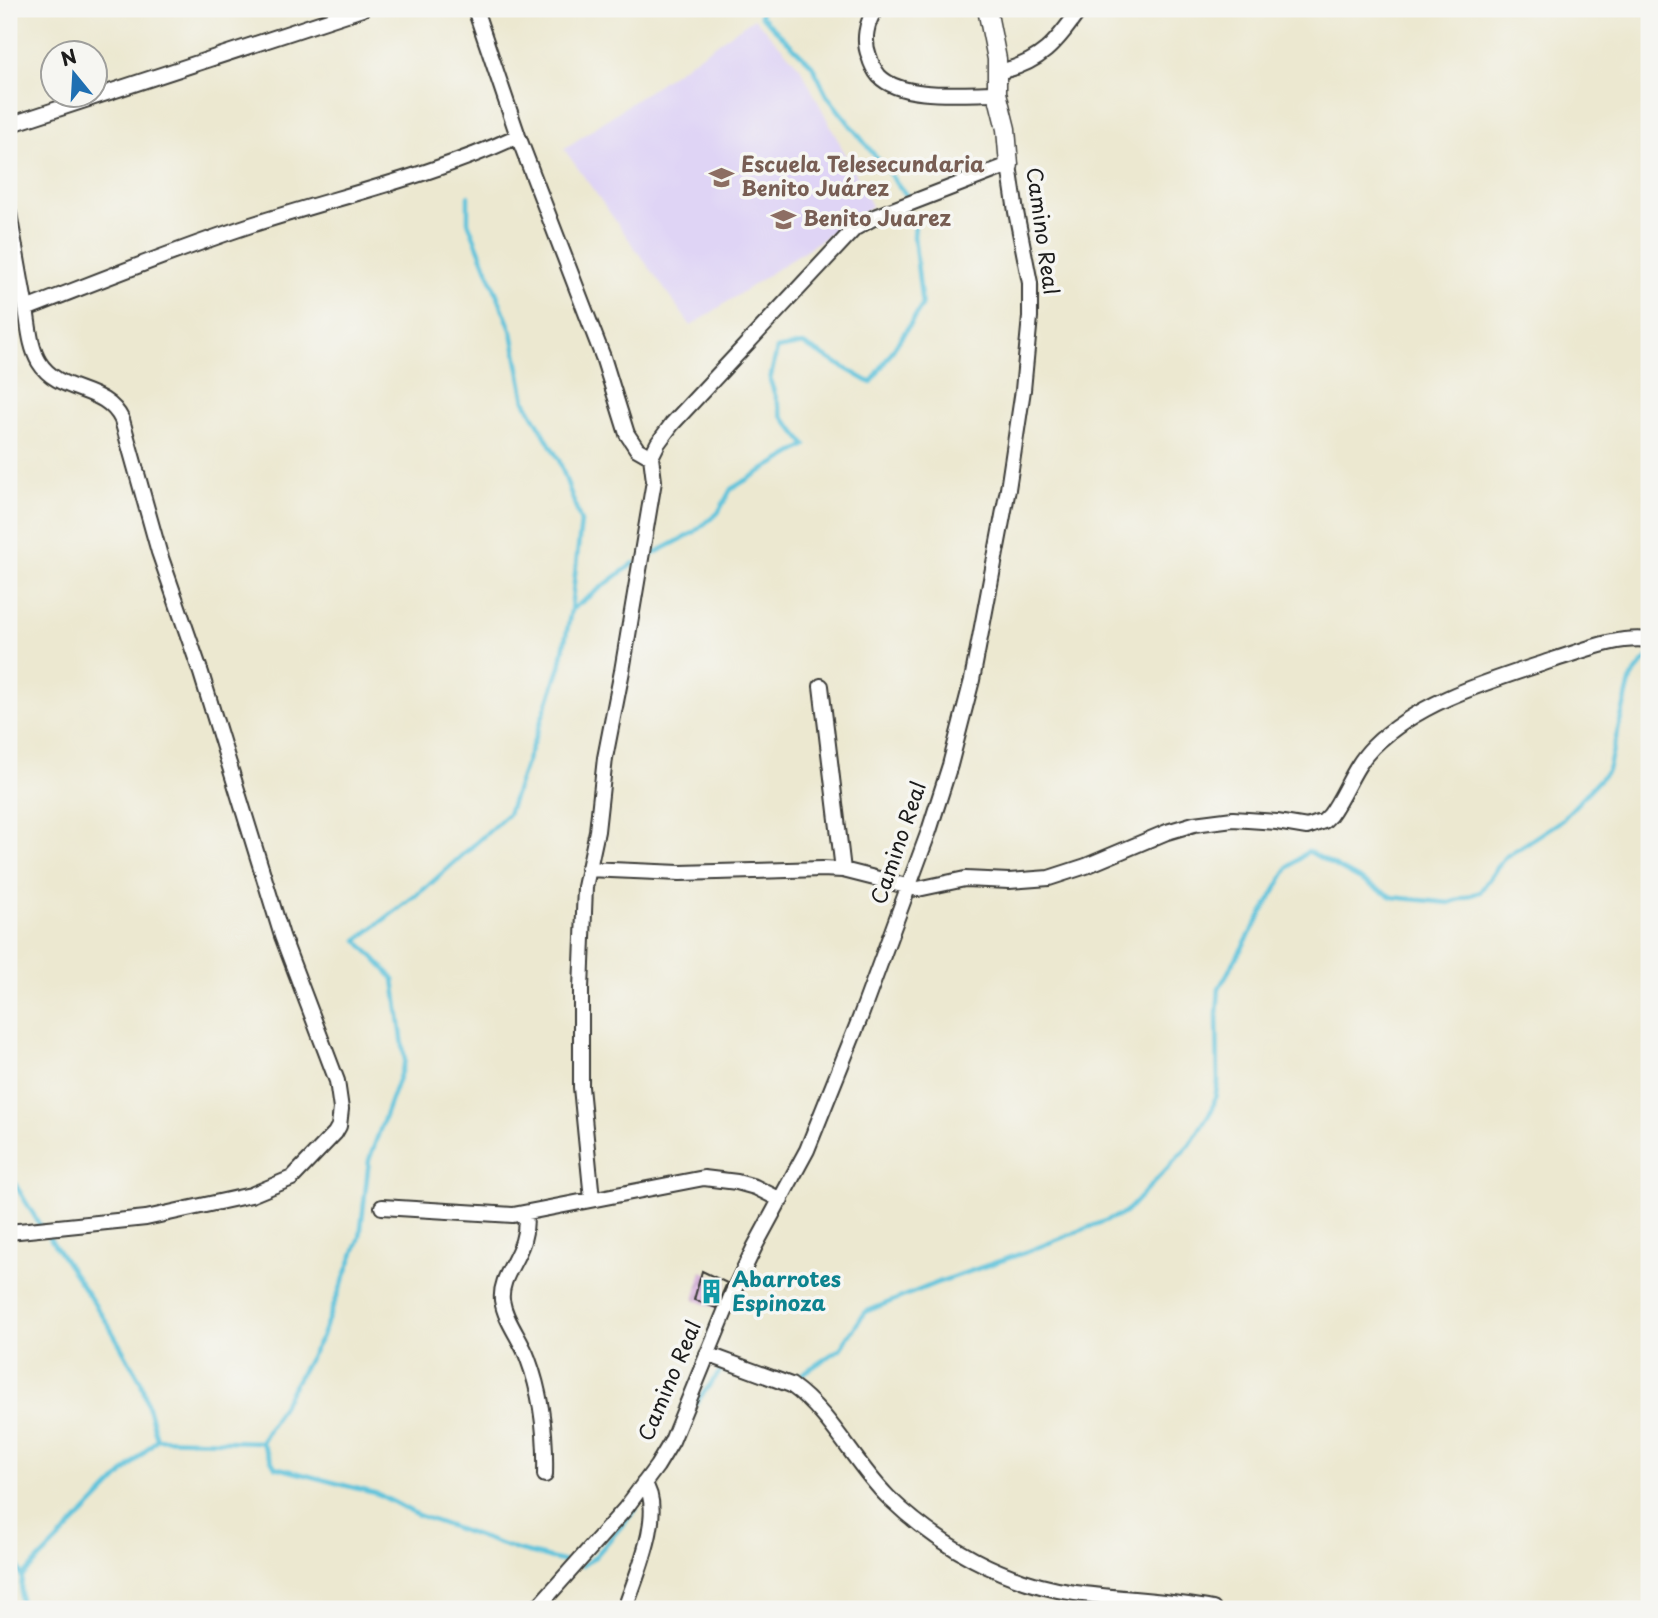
<svg xmlns="http://www.w3.org/2000/svg" width="1658" height="1618" viewBox="0 0 1658 1618" font-family="'Playpen Sans',sans-serif">
	<style>
		.built { fill: #dfd4f5 }
		.lines { fill: none; stroke-linecap: round; stroke-linejoin: round }
		.stream { stroke: #5ec3db; stroke-width: 4.5 }
		.building { fill: url(#building-hatch) }
		.minor-casing { stroke: #3b3b37; stroke-width: 18 }
		.tertiary-casing { stroke: #3b3b37; stroke-width: 21 }
		.minor { stroke: #fff; stroke-width: 14 }
		.tertiary { stroke: #fff; stroke-width: 18 }
		.labels { text-anchor: middle; stroke-width: 7; stroke-linejoin: round; paint-order: stroke }
		.education-label { font-size: 21px; font-weight: bold; fill: #785e54; stroke: #f6f6f2; text-anchor: start }
		.street-label { font-size: 21px; fill: #1c1c1c; stroke: #f6f6f2 }
		.culture-label { font-size: 21px; font-weight: bold; fill: #0d838f; stroke: #f6f6f2; text-anchor: start }
	</style>
	<defs>
		<pattern id="building-hatch" width="6" height="6" patternUnits="userSpaceOnUse" patternTransform="scale(1.75)"><rect width="6" height="6" fill="#d7afdb"/><path d="M-1 1l2-2M0 6l6-6M5 7l2-2" fill="none" stroke="#b896bb"/></pattern>
	</defs>
	<rect width="100%" height="100%" fill="#f6f6f2"/>
	<filter id="ink" filterUnits="userSpaceOnUse"><feTurbulence type="fractalNoise" baseFrequency=".0143" numOctaves="2"/><feDisplacementMap in="SourceGraphic" scale="14" xChannelSelector="R" yChannelSelector="G"/><feConvolveMatrix kernelMatrix="1 2 1 2 8 2 1 2 1" color-interpolation-filters="sRGB"/></filter>
	<filter id="wash" filterUnits="userSpaceOnUse"><feTurbulence type="fractalNoise" baseFrequency=".00686" numOctaves="4" result="noise"/><feDisplacementMap in="SourceGraphic" scale="28" xChannelSelector="R" yChannelSelector="G"/><feGaussianBlur stdDeviation="1.57" result="paint"/><feColorMatrix in="noise" values="0 0 0 0 0 0 0 0 0 0 0 0 0 0 0 0 0 1.4 0 .05"/><feComposite in="paint" operator="in"/></filter>
	<g filter="url(#wash)">
		<rect width="100%" height="100%" fill="#ece8d0"/>
		<path class="built" d="M754 18 800 67 872 206 691 326 564 149Z"/>
		<g class="lines">
			<path class="stream" d="M763 9 760 15 812 65 828 97 911 201
				M468 196V222L512 332 525 401 559 460 581 522 571 609
				M651 555 693 533 718 513 731 489 806 445 782 416 770 380 777 349 803 344 871 383 922 306 914 236 916 215
				M9 1174 41 1227
				M49 1237 108 1324 141 1382 157 1439
				M796 1378 840 1349 865 1312 939 1282 1026 1252 1125 1213 1191 1143 1213 1108 1218 1082 1217 1013 1219 988 1288 868 1308 851 1392 897 1449 903 1480 892 1504 858 1562 820 1608 770 1631 678 1649 656
				M692 1408 722 1369 771 1385
				M261 1442 275 1467 378 1494 418 1515 517 1550 570 1563
				M9 1524 11 1546 22 1577
				M582 1566 595 1557 636 1509
				M20 1609 22 1577 157 1439 261 1442 321 1338 360 1237 369 1160 405 1061 394 979 357 940 428 886 508 814 560 667 571 610 634 563"/>
		</g>
		<g id="blocks">
			<path class="building" d="M702 1271 727 1283 716 1308 694 1300Z"/>
		</g>
	</g>
	<g filter="url(#ink)">
		<use href="#blocks" fill-opacity="0" stroke="#3b3b37" stroke-width="2"/>
		<g class="lines">
			<defs>
				<path id="minor" d="M475 9 518 136 603 357 627 434 637 449 651 457
					M876 9C866 22 863 41 869 56 871 63 874 70 879 76 902 100 965 93 997 93
					M998 72C1041 63 1056 43 1080 9
					M9 125 362 9
					M9 213 26 309C101 280 175 250 251 225 340 196 432 176 518 136
					M821 686 843 870
					M588 869 680 873 822 869 843 870 918 889 965 879 1009 881 1049 878 1086 866 1167 832 1194 824 1233 819 1277 822 1307 827 1324 821 1330 815C1346 793 1353 767 1373 747 1419 701 1490 681 1550 661 1583 651 1615 636 1649 640
					M382 1207 513 1215 704 1178 737 1182 755 1187 781 1200
					M525 1213C531 1252 499 1271 502 1300 505 1321 521 1339 528 1359 542 1396 546 1436 545 1475
					M9 1232 146 1218 251 1195 292 1178 335 1133 339 1126 341 1109 337 1081 282 936 201 673 159 552 122 420C105 384 59 395 39 362 30 347 29 326 26 309
					M707 1354 791 1385C832 1414 853 1462 888 1497 939 1546 1004 1583 1075 1593 1121 1599 1167 1600 1213 1609
					M536 1609 625 1509 657 1466 672 1441 733 1292 755 1246 807 1150 860 1018 929 831 950 765 972 680 1008 489 1023 390 1030 317V283L1016 212 1009 165 877 216 855 228 672 424 658 443 651 457 654 481 622 671 605 758 597 831 585 887 581 989V1087L592 1199
					M625 1609C635 1578 666 1511 644 1483"/>
				<path id="tertiary" d="M987 9 997 59V93L1006 129 1009 165"/>
			</defs>
			<use href="#minor" class="minor-casing"/>
			<use href="#tertiary" class="tertiary-casing"/>
			<use href="#minor" class="minor"/>
			<use href="#tertiary" class="tertiary"/>
		</g>
	</g>
	<defs>
		<symbol id="school-bare" viewBox="-9 -9 18 18"><path d="M0-5L7-2L0 1L-7-2ZM-4 1L0 2.5L4 1V4Q0 6-4 4Z" fill="#8d6e63" stroke="#f6f6f2" stroke-width="2.5" paint-order="stroke"/></symbol>
		<symbol id="building-bare" viewBox="-9 -9 18 18"><path d="M-4-6H4V6H1V3H-1V6H-4ZM-2.5-4.3h1.7v1.8h-1.7ZM.8-4.3h1.7v1.8H.8ZM-2.5-1h1.7V.8h-1.7ZM.8-1h1.7V.8H.8Z" fill="#0f9aa8" stroke="#f6f6f2" stroke-width="2.5" paint-order="stroke"/></symbol>
	</defs>
	<g fill-rule="evenodd">
		<use href="#school-bare" x="704" y="160" width="35" height="35"/>
		<use href="#school-bare" x="766" y="202" width="35" height="35"/>
		<use href="#building-bare" x="694" y="1274" width="35" height="35"/>
	</g>
	<g class="labels">
		<g class="education-label">
			<text x="741" y="172">Escuela Telesecundaria<tspan x="741" dy="24">Benito Juárez</tspan></text>
			<text x="803" y="226">Benito Juarez</text>
		</g>
		<g class="street-label">
			<text transform="translate(1042 231) rotate(82)" y="7">Camino Real</text>
			<text transform="translate(899 843) rotate(-71)" y="7">Camino Real</text>
			<text transform="translate(670 1381) rotate(-67)" y="7">Camino Real</text>
		</g>
		<g class="culture-label">
			<text x="732" y="1287">Abarrotes<tspan x="732" dy="24">Espinoza</tspan></text>
		</g>
	</g>
	<rect width="1658" height="1618" fill="none" stroke="#f6f6f2" stroke-width="35"/>
	<g transform="translate(74 74) rotate(342)"><circle r="33" fill="#f6f6f2" stroke="#9f9f9c" stroke-width="2"/>
	<path d="M0-5L12 26L0 18L-12 26Z" fill="#1f6fb2"/>
	<text y="-10" font-size="19" font-weight="bold" text-anchor="middle" fill="#1c1c1c">N</text>
	</g>
</svg>
